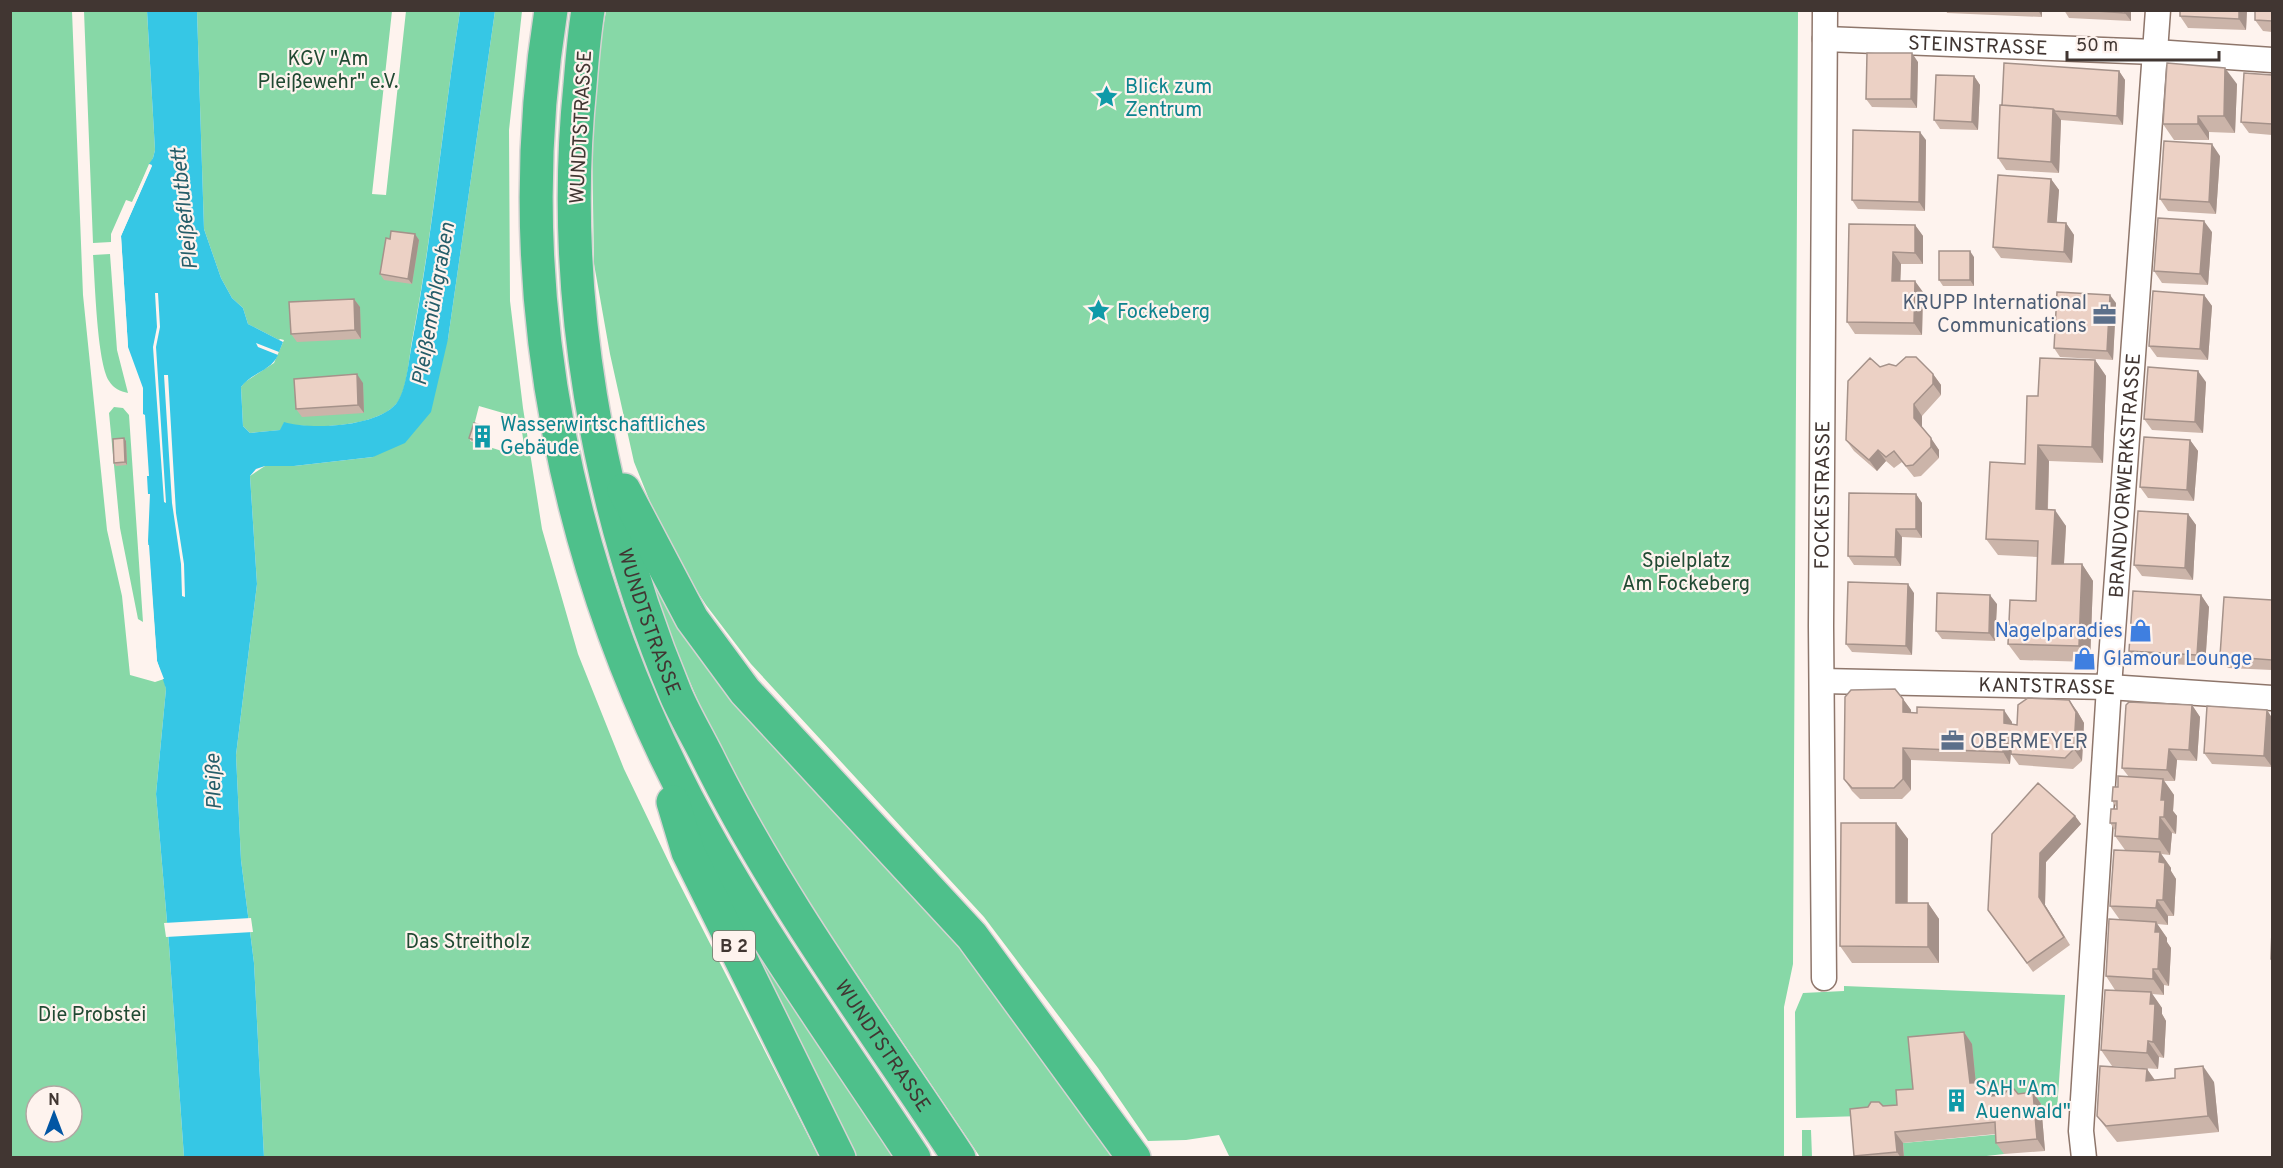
<svg xmlns="http://www.w3.org/2000/svg" width="2283" height="1168" viewBox="0 0 2283 1168" font-family="Overpass,sans-serif">
	<style>
		.green { fill: #87d8a7; fill-rule: evenodd }
		.water { fill: #36c7e5; fill-rule: evenodd }
		.pier { fill: #fef3ee }
		.lines { fill: none; stroke-linecap: round; stroke-linejoin: round }
		.minor-casing { stroke: #8e766b; stroke-width: 27 }
		.trunk-casing { stroke: #d5d3d2; stroke-width: 36 }
		.minor { stroke: #fff; stroke-width: 24 }
		.trunk { stroke: #4ec08b; stroke-width: 33 }
		.wall { fill: #cbb4a9 }
		.shaded-wall { fill: #a5928a }
		.building { fill: #ecd1c5; stroke: #a5928a; stroke-width: 1.5 }
		.labels { text-anchor: middle; stroke-width: 4.5; stroke-linejoin: round; paint-order: stroke }
		.shield { fill: #fef3ee; stroke: #7a6f6a; stroke-width: 1.5 }
		.shield-label { font-size: 18px; font-weight: bold; fill: #413632 }
		.street-label { font-size: 20px; fill: #413632; stroke: #fef3ee }
		.park-label { font-size: 20px; fill: #214a33; stroke: #fef3ee }
		.culture-label { font-size: 20px; fill: #0d838f; stroke: #fef3ee; text-anchor: start }
		.service-label { font-size: 20px; fill: #4e5e75; stroke: #fef3ee; text-anchor: end }
		.shop-label { font-size: 20px; fill: #366cbe; stroke: #fef3ee; text-anchor: end }
		.water-label { font-size: 21px; font-style: italic; fill: #255d69; stroke: #fef3ee }
	</style>
	<rect width="100%" height="100%" fill="#fef3ee"/>
	<path class="green" d="M10 11H72L83 295 107 530 122 596 130 675 155 682 164 679 166 689 156 794 169 945 184 1157H11ZM36 1096H72V1132H36Z
		M84 11H147L155 150 153 158 132 202 126 200 111 234V242L93 243Z
		M197 11H392L372 194 386 195 406 11H460C443 121 433 232 412 341 409 357 407 391 397 403 378 427 311 430 284 423L281 430 250 433 243 426 241 387 245 382 274 363 284 340 280 339 279 340 248 324 243 308 232 298 221 278 204 229Z
		M495 11H522L509 130 510 301 523 408 542 529 578 654 624 769 675 875 819 1157H264L254 963 241 860 236 755 257 584 250 476 265 466H294L373 457 448 339ZM479 406 520 418 525 452 502 451 470 441Z
		M606 11H1798L1793 964 1784 1007V1157L1230 1158 1219 1135 1186 1140 1148 1141 1098 1068 984 917 751 664 706 605 668 546 634 462 610 354 594 264 592 140 601 39Z
		M110 254 117 350 128 393C120 391 114 389 109 381 97 362 95 281 93 255Z
		M114 407 123 408 129 415 143 622 138 619 120 528 109 413Z
		M634 534 965 942 1124 1157H980L788 872 741 794 707 722 665 624Z
		M725 910 754 944 895 1157H850Z
		M1844 986 2065 995 2057 1110 1796 1118 1795 1012 1803 993 1844 991Z
		M1802 1130H1811L1812 1157H1802Z
		M2002 1134 2004 1154 1969 1158 1904 1157 1903 1143Z"/>
	<path class="water" d="M147 11H197L204 229 221 278 232 298 243 308 248 324 283 342 279 352 256 343 258 347 278 355C271 371 251 373 241 387L243 426 250 433 280 430 284 422C311 430 376 427 396 404 406 392 409 359 412 343 433 233 443 121 460 11H495L448 339 431 412 405 443 373 457 294 466H265L256 469 250 476 257 584 236 755 241 860 254 963 264 1157H184L169 945 156 794 166 689 157 661 148 541 150 494H148L147 476H149L145 415 143 414V388L128 347 121 236 152 166 149 164 153 158 155 150ZM155 293H158L160 327 156 347 166 503 164 502 153 347 157 327ZM164 375H168L176 513 184 564 185 597 182 596 181 564 172 503Z"/>
	<path class="pier" d="M149 164 152 165 121 236 128 347 125 348 118 236Z
		M146 545H149L157 661 164 679H161L154 661Z
		M251 918 253 932 166 937 164 923Z"/>
	<g class="lines">
		<defs>
			<g id="minor">
				<path id="s1" d="M1825 39 2155 52 2272 60"/>
				<path id="s2" d="M1822 681 2109 687 2272 698"/>
				<path id="s3" d="M1824 978 1821 626 1825 10"/>
				<path id="s4" d="M2084 1158 2081 1131 2109 687 2158 10"/>
			</g>
			<g id="trunk">
				<path d="M551 10C506 292 566 579 702 827 765 942 842 1048 914 1158"/>
				<path id="s5" d="M588 10C584 35 582 60 580 85 559 290 597 505 676 695 685 716 697 736 707 756 777 898 872 1026 959 1158"/>
				<path d="M624 490 692 619 745 691 972 936 1134 1158"/>
				<path d="M673 802 688 852 839 1158"/>
			</g>
		</defs>
		<use href="#minor" class="minor-casing"/>
		<use href="#trunk" class="trunk-casing"/>
		<use href="#minor" class="minor"/>
		<use href="#trunk" class="trunk"/>
	</g>
	<path class="wall" d="M1946 10H2042V17L1947 13Z
		M2064 10H2131V21L2069 18Z
		M2247 10 2246 30 2188 28 2180 16Z
		M2272 10V32L2263 31 2255 20Z
		M1918 62 1917 108 1872 107 1866 99Z
		M2119 71 2125 80 2123 125 2061 120 2059 173 2006 170 1998 158 2002 105Z
		M2272 75V135L2249 133 2241 122Z
		M1974 76 1980 85 1978 130 1940 129 1934 120Z
		M2237 84 2235 133 2209 132V140H2174L2163 124Z
		M1926 140 1925 211 1858 209 1852 200Z
		M2220 156 2216 214 2168 211 2160 199Z
		M2051 179 2059 190 2056 223H2066L2074 235 2072 263 2001 258 1993 247Z
		M1849 224 1915 225 1923 236V264H1901L1900 281 1923 292 1922 335 1855 334 1847 322Z
		M2212 232 2208 285 2162 283 2154 271Z
		M415 234 419 240 412 284 384 280 380 274 390 239Z
		M1974 257V286H1943L1939 280Z
		M2204 295 2212 306 2208 360 2157 357 2149 346Z
		M354 299 360 307 361 339 297 342 291 334Z
		M2116 303 2113 360 2060 357 2054 348Z
		M2095 360 2106 376 2103 463 2049 461 2048 509 2066 526 2064 564H2082L2093 581 2090 662 2020 660 2008 644 2036 601 2038 557 1998 555 1986 539 2025 464 2038 396Z
		M1896 366 1933 374 1941 385V395L1922 416V427L1939 450V458L1921 476 1914 477 1902 462 1894 468 1886 461 1877 471 1854 451 1846 440 1880 367Z
		M2206 382 2203 433 2152 430 2144 419Z
		M363 383 364 413 302 417 296 409Z
		M490 428 492 431 487 447 471 441 469 438Z
		M124 438 126 441 127 465 116 466 114 463Z
		M2190 440 2198 451 2194 501 2148 498 2140 487Z
		M1916 494 1922 503V538L1902 537 1901 566 1854 565 1848 556Z
		M2188 514 2196 525 2193 580 2142 576 2134 565Z
		M1914 593 1912 655 1852 652 1846 644Z
		M2201 595 2209 607 2205 666 2137 662 2129 651Z
		M2272 600V670L2228 668 2220 656Z
		M1997 604 1995 641 1942 639 1936 631Z
		M1903 699 1911 710V713L2012 722V724L2017 725 2077 711 2084 723 2082 761 2073 769 2019 765 2011 754 2010 764 1911 760V790L1902 799H1860L1852 791 1844 779Z
		M2192 705 2200 717 2197 761 2177 760 2175 781H2164L2174 795 2173 811 2177 816 2176 834 2172 833 2170 855 2161 854 2171 868V871L2176 879 2174 916H2168V925L2157 924 2167 938V942L2171 948 2169 986 2164 985V995L2152 994 2162 1008V1014L2166 1021 2164 1058 2159 1057 2158 1069 2112 1066 2101 1050 2115 990 2106 976 2120 920 2110 906 2125 850 2115 836V830L2110 823 2117 809V808L2112 801 2118 787 2129 777 2122 768Z
		M2267 710 2272 718V767L2212 764 2204 753Z
		M2075 816 2081 824 2046 862 2045 905 2070 945 2033 972 1988 910Z
		M1896 823 1908 839V903H1928L1939 919V963H1852L1840 946Z
		M1964 1032 1972 1044 1976 1083 1988 1082 1996 1093 1997 1096 2033 1092 2041 1104 2045 1151 2004 1154 1996 1143V1134L1903 1143 1904 1158H1855L1854 1156 1883 1106 1897 1105Z
		M2147 1069 2155 1080 2214 1082 2219 1132 2117 1142 2109 1132 2097 1116Z"/>
	<path class="shaded-wall" d="M2038 10H2042V17Z
		M2125 10H2131V21L2125 13Z
		M2239 10H2247L2246 30 2239 19Z
		M1912 53 1918 62 1917 108 1911 99Z
		M2225 68 2237 84 2235 133 2224 116Z
		M2119 71 2125 80 2123 125 2117 116Z
		M1974 76 1980 85 1978 130 1972 122Z
		M2053 109 2061 120 2059 173 2051 162Z
		M2198 116 2209 132V140L2198 124Z
		M1920 132 1926 140 1925 211 1919 202Z
		M2212 144 2220 156 2216 214 2209 202Z
		M2051 179 2059 190 2056 233 2048 222Z
		M2204 221 2212 232 2208 285 2200 274Z
		M2066 223 2074 235 2072 263 2064 252Z
		M1915 225 1923 236V264L1915 253Z
		M415 234 419 240 412 284 408 279Z
		M1970 251 1974 257V286L1970 280Z
		M1893 252 1901 264 1900 292 1892 281Z
		M1915 281 1923 292 1922 335 1914 323Z
		M2110 295 2116 303 2113 360 2107 351Z
		M2204 295 2212 306 2208 360 2200 349Z
		M354 299 360 307 361 339 355 330Z
		M2095 360 2106 376 2103 463 2092 447Z
		M2198 371 2206 382 2203 433 2195 422Z
		M357 374 363 383 364 413 358 405Z
		M1933 374 1941 385V395L1933 384Z
		M1914 404 1922 416V429L1914 418Z
		M490 428 492 431 487 447 485 444Z
		M124 438 126 441 127 465 125 462Z
		M1931 438 1939 450V458L1931 447Z
		M2190 440 2198 451 2194 501 2187 490Z
		M2038 445 2049 461 2047 525 2036 509Z
		M1878 450 1886 461 1877 471 1869 460Z
		M1916 494 1922 503V538L1916 529Z
		M2055 510 2066 526 2063 580 2052 564Z
		M2188 514 2196 525 2193 580 2185 568Z
		M1896 529 1902 537 1901 566 1895 557Z
		M2082 564 2093 581 2090 662 2079 646Z
		M1908 584 1914 593 1912 655 1906 646Z
		M1990 595 1997 604 1995 641 1989 633Z
		M2201 595 2209 607 2205 666 2197 655Z
		M1903 699 1911 710V724L1903 712Z
		M2069 700 2077 711 2084 723 2082 761 2074 749Z
		M2192 705 2200 717 2197 761 2189 750Z
		M2004 710 2012 722V735L2004 723Z
		M2267 710 2272 718V767L2264 756Z
		M2003 736 2011 747 2010 764 2003 752Z
		M1903 748 1911 760V790L1903 779Z
		M2169 749 2177 760 2175 781 2167 770Z
		M2163 779 2174 795 2173 811 2177 816 2176 834 2164 817 2161 800Z
		M2075 816 2081 824 2046 862 2045 905 2070 945 2039 897 2040 853Z
		M2160 817 2172 833 2170 855 2159 839Z
		M1896 823 1908 839 1907 919 1896 903Z
		M2160 852 2171 868V871L2176 879 2174 916 2163 900 2159 862Z
		M2157 900 2168 916V925L2156 908Z
		M1928 903 1939 919V963L1928 947Z
		M2156 922 2167 938V942L2171 948 2169 986 2158 969 2155 932Z
		M2153 969 2164 985V995L2153 979Z
		M2151 992 2162 1008V1014L2166 1021 2164 1058 2153 1042 2150 1004Z
		M1964 1032 1972 1044 1977 1095 1970 1083Z
		M2148 1041 2159 1057 2158 1069 2147 1053Z
		M2203 1066 2214 1082 2219 1132 2208 1116Z
		M2147 1069 2158 1085 2146 1081Z
		M1988 1082 1996 1093 1998 1108 1990 1096Z
		M2033 1092 2041 1104 2045 1151 2037 1139Z
		M1895 1132 1903 1143 1904 1158H1901L1897 1152Z"/>
	<path class="building" d="M2081 10H2125V13Z
		M2180 10H2239V19L2180 16Z
		M2255 10H2272V21L2255 20Z
		M1867 53H1912L1911 99H1866Z
		M2004 63 2119 71 2117 116 2055 111 2053 109 2002 105Z
		M2167 63 2225 68 2224 116H2198V124H2163Z
		M2244 73 2272 75V124L2241 122Z
		M1936 75 1974 76 1972 122 1934 120Z
		M2000 105 2053 109 2051 162 1998 158Z
		M1853 130 1920 132 1919 202 1852 200Z
		M2164 141 2212 144 2209 202 2160 199Z
		M1998 175 2051 179 2048 222 2066 223 2064 252 1993 247Z
		M2158 218 2204 221 2200 274 2154 271Z
		M1849 224 1915 225V253L1893 252 1892 281H1915L1914 323 1847 322Z
		M391 231 415 234 408 279 380 274 386 238 390 239Z
		M1939 251H1970V280H1939Z
		M2153 291 2204 295 2200 349 2149 346Z
		M2057 292 2110 295 2107 351 2054 348Z
		M354 299 355 330 291 334 289 302Z
		M1906 357H1916L1933 374V384L1914 404V418L1931 438V447L1913 465 1906 466 1894 451 1886 457 1878 450 1869 460 1846 440 1848 381 1870 358 1880 367 1889 364 1896 366Z
		M2040 358 2095 360 2092 447 2038 445 2036 509 2055 510 2052 564H2082L2079 646 2008 644 2010 600 2036 601 2038 541 1986 539 1990 462 2025 464 2027 396H2038Z
		M2148 367 2198 371 2195 422 2144 419Z
		M357 374 358 405 296 409 294 379Z
		M474 423 490 428 485 444 469 438Z
		M2144 437 2190 440 2187 490 2140 487Z
		M124 438 125 462 114 463 113 439Z
		M1849 493 1916 494V529H1896L1895 557 1848 556Z
		M2138 511 2188 514 2185 568 2134 565Z
		M1848 582 1908 584 1906 646 1846 644Z
		M2133 591 2201 595 2197 655 2129 651Z
		M1937 593 1990 595 1989 633 1936 631Z
		M2224 597 2272 600V660L2220 656Z
		M1895 689 1903 699V712L1917 713V707L2004 710V723L2017 725 2018 705 2028 698 2069 700 2076 712 2074 749 2065 758 2011 754V736H2003V752L1903 748V779L1894 788H1852L1844 779 1845 697 1851 690Z
		M2129 702 2192 705 2189 750 2169 749 2167 770 2122 768 2126 705Z
		M2207 706 2267 710 2264 756 2204 753Z
		M2118 776 2163 779 2161 800H2165L2164 817H2160L2159 839 2115 836 2116 823H2110L2111 809H2117V801H2112L2113 787H2118Z
		M2038 783 2075 816 2040 853 2039 897 2064 937 2027 963 1988 910 1992 834Z
		M1841 823H1896V903H1928V947L1840 946Z
		M2114 850 2160 852 2159 862 2165 863 2163 900H2157L2156 908 2110 906Z
		M2109 919 2156 922 2155 932H2160L2158 969H2153V979L2106 976Z
		M2272 929V959H2271Z
		M2105 990 2151 992 2150 1004H2155L2153 1042 2148 1041 2147 1053 2101 1050Z
		M1964 1032 1970 1083 1988 1082 1990 1096 2004 1095 2007 1090 2014 1089 2018 1094 2033 1092 2037 1139 1996 1143 1995 1122 1895 1132 1897 1152 1854 1156 1850 1109 1868 1107 1871 1102H1879L1883 1106 1897 1105 1896 1090 1913 1089 1908 1037Z
		M2100 1066 2147 1069 2146 1081 2175 1078V1069L2203 1066 2208 1116 2106 1126 2097 1116Z"/>
	<defs>
		<symbol id="sight-bare" viewBox="-9 -9 18 18"><path d="M0-6L1.8-2.2L6-1.7L2.9 1.2L3.7 5.4L0 3.3L-3.7 5.4L-2.9 1.2L-6-1.7L-1.8-2.2Z" fill="#0f9aa8" stroke="#fef3ee" stroke-width="2.5" paint-order="stroke"/></symbol>
		<symbol id="office-bare" viewBox="-9 -9 18 18"><path d="M-6-3h4V-5.5h4V-3h4V5H-6ZM-1-4.5V-3h2v-1.5ZM-6 0V1H6V0Z" fill="#5c6f8a" stroke="#fef3ee" stroke-width="2.5" paint-order="stroke"/></symbol>
		<symbol id="building-bare" viewBox="-9 -9 18 18"><path d="M-4-6H4V6H1V3H-1V6H-4ZM-2.5-4.3h1.7v1.8h-1.7ZM.8-4.3h1.7v1.8H.8ZM-2.5-1h1.7V.8h-1.7ZM.8-1h1.7V.8H.8Z" fill="#0f9aa8" stroke="#fef3ee" stroke-width="2.5" paint-order="stroke"/></symbol>
		<symbol id="shop-bare" viewBox="-9 -9 18 18"><path d="M-5-2.5h2.3a2.7 3.5 0 0 1 5.4 0H5L5.5 6h-11ZM-1.5-2.5h3a1.5 2.3 0 0 0-3 0Z" fill="#3f7fe0" stroke="#fef3ee" stroke-width="2.5" paint-order="stroke"/></symbol>
	</defs>
	<g fill-rule="evenodd">
		<use href="#sight-bare" x="1090" y="80" width="33" height="33"/>
		<use href="#sight-bare" x="1082" y="294" width="33" height="33"/>
		<use href="#office-bare" x="2088" y="298" width="33" height="33"/>
		<use href="#building-bare" x="466" y="420" width="33" height="33"/>
		<use href="#shop-bare" x="2124" y="614" width="33" height="33"/>
		<use href="#shop-bare" x="2068" y="642" width="33" height="33"/>
		<use href="#office-bare" x="1936" y="724" width="33" height="33"/>
		<use href="#building-bare" x="1940" y="1084" width="33" height="33"/>
	</g>
	<g class="labels">
		<rect class="shield" x="713" y="931" width="42" height="30" rx="4.5"/>
		<g class="shield-label">
			<text x="734" y="952">B 2</text>
		</g>
		<g class="street-label">
			<text dy="7" stroke="none"><textPath href="#s1" startOffset="153">STEINSTRASSE</textPath></text>
			<text transform="translate(580 127) rotate(-87)" y="7">WUNDTSTRASSE</text>
			<text dy="7" stroke="none"><textPath href="#s4" startOffset="684">BRANDVORWERKSTRASSE</textPath></text>
			<text dy="7" stroke="none"><textPath href="#s3" startOffset="483">FOCKESTRASSE</textPath></text>
			<text dy="7" stroke="none"><textPath href="#s5" startOffset="621">WUNDTSTRASSE</textPath></text>
			<text dy="7" stroke="none"><textPath href="#s2" startOffset="225">KANTSTRASSE</textPath></text>
			<text dy="7" stroke="none"><textPath href="#s5" startOffset="1107">WUNDTSTRASSE</textPath></text>
		</g>
		<g class="park-label">
			<text x="328" y="65">KGV "Am<tspan x="328" dy="23">Pleißewehr" e.V.</tspan></text>
			<text x="1686" y="567">Spielplatz<tspan x="1686" dy="23">Am Fockeberg</tspan></text>
			<text x="468" y="948">Das Streitholz</text>
			<text x="92" y="1021">Die Probstei</text>
		</g>
		<g class="culture-label">
			<text x="1125" y="93">Blick zum<tspan x="1125" dy="23">Zentrum</tspan></text>
			<text x="1117" y="318">Fockeberg</text>
			<text x="500" y="431">Wasserwirtschaftliches<tspan x="500" dy="23">Gebäude</tspan></text>
			<text x="1975" y="1095">SAH "Am<tspan x="1975" dy="23">Auenwald"</tspan></text>
		</g>
		<g class="service-label">
			<text x="2087" y="309">KRUPP International<tspan x="2087" dy="23">Communications</tspan></text>
			<text x="1970" y="748" text-anchor="start">OBERMEYER</text>
		</g>
		<g class="shop-label">
			<text x="2123" y="637">Nagelparadies</text>
			<text x="2103" y="665" text-anchor="start">Glamour Lounge</text>
		</g>
		<g class="water-label">
			<text transform="translate(184 209) rotate(-96)" y="7">Pleißeflutbett</text>
			<text transform="translate(433 304) rotate(-80)" y="7">Pleißemühlgraben</text>
			<text transform="translate(213 782) rotate(-92)" y="7">Pleiße</text>
		</g>
	</g>
	<rect width="2283" height="1168" fill="none" stroke="#413632" stroke-width="24"/>
	<g transform="translate(54 1114)"><circle r="28" fill="#fef3ee" stroke="#b2a7a3" stroke-width="1.5"/>
	<path d="M0-4.5L10 22L0 15L-10 22Z" fill="#0256a4"/>
	<text y="-9" font-size="16" font-weight="bold" text-anchor="middle" fill="#413632">N</text>
	</g>
	<path d="M2067 51v9h152v-9" fill="none" stroke="#413632" stroke-width="3"/>
	<text x="2076" y="51" font-size="18" fill="#413632" stroke="#fef3ee" stroke-width="4.5" paint-order="stroke">50 m</text>
</svg>
